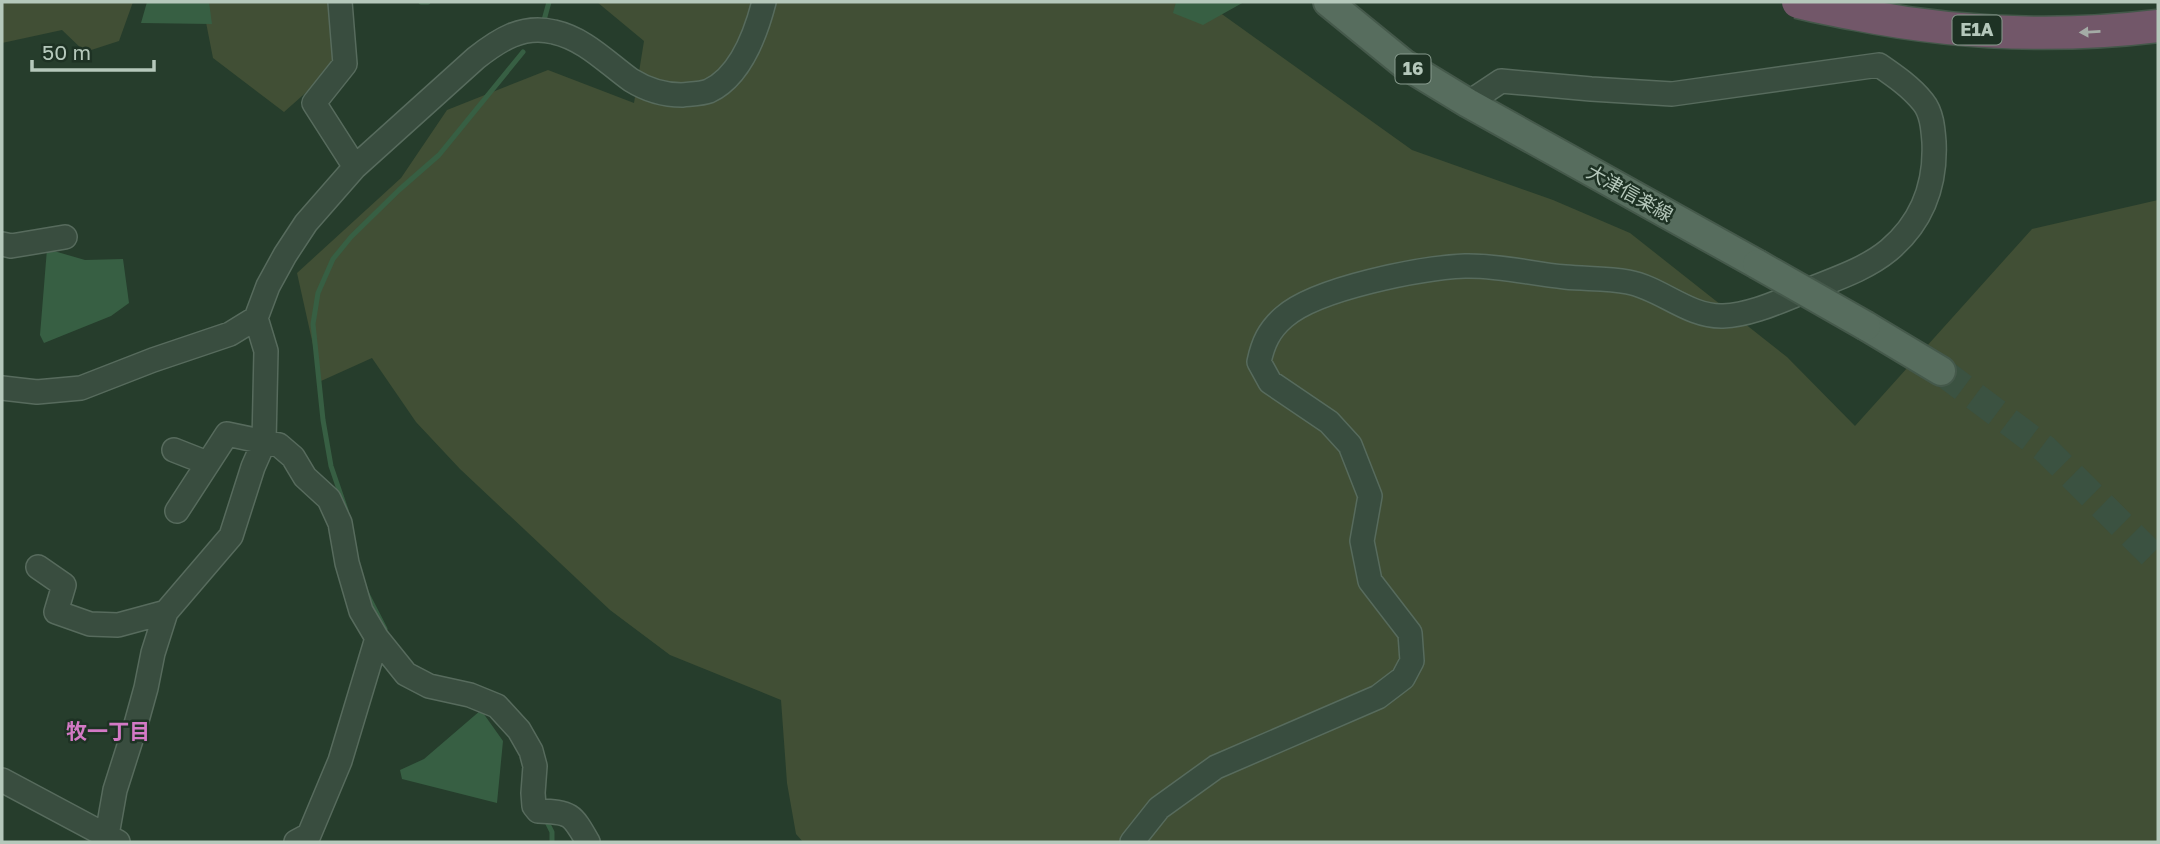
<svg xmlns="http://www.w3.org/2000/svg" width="2160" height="844" viewBox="0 0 2160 844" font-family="'Golos Text','Noto Sans JP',sans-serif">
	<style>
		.green { fill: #414f35 }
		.water { fill: #375f43 }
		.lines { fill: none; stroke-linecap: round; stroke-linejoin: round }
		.stream { stroke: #375f43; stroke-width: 5 }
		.major-tunnel { stroke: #3b5241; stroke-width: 28; stroke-dasharray: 28 14; stroke-linecap: butt }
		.minor-casing { stroke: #576b5d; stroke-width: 26 }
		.major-casing { stroke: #45594b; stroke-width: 32 }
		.minor { stroke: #394d3f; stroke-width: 23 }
		.major { stroke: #576d5e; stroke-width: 28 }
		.major-bridge-casing { stroke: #45594b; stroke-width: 32; stroke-linecap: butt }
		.highway-bridge-casing { stroke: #44584a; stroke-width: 35; stroke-linecap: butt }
		.major-bridge { stroke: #576d5e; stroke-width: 28 }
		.highway-bridge { stroke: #725769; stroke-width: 32 }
		.oneway { fill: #a4aca6 }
		.labels { text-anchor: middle; stroke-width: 5; stroke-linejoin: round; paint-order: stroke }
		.shield { fill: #1e3224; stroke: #889b8e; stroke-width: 2 }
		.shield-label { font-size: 18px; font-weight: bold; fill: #b5c8bb }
		.street-label { font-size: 19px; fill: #b5c8bb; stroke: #1e3224 }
		.neighbourhood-label { font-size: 21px; font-weight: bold; fill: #d379c5; stroke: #1e3224 }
	</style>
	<rect width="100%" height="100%" fill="#263d2c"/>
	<path class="green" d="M2 2H133L119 41 85 52 62 30 2 43Z
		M202 2H350L328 73 284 112 213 58Z
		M597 2H1205L1412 150 1553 200 1630 233 1787 357 1855 426 2032 229 2158 200V842H803L796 834 787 783 781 700 670 655 610 610 460 469 416 422 372 358 321 381 297 273 401 178 447 110 548 70 634 103 644 41Z"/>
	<path class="water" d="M147 2H209L212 24 141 23Z
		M1176 2H1244L1203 25 1173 13Z
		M47 249 85 260 123 259 129 303 111 316 44 343 40 335Z
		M481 710 503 741 497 803 402 779 400 770 424 759Z"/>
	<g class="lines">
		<path class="stream" d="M421 2H428
			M544 20 549 2
			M346 510 331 466 323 420 313 324 318 293 333 259 351 237 399 190 439 155 523 52
			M367 594 385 629
			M544 816 552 832V842"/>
		<path class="major-tunnel" d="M1941 371 2045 449 2158 561"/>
		<defs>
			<path id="minor" d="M340 2 345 64 314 103 355 167
				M2 244 11 246 65 237
				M2 388 37 392 81 388 153 360 230 334 256 318
				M174 450 207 463
				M177 511 227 434 279 445 293 457 305 477 329 499 340 523 347 563 361 611 377 638 406 674 429 686 470 695 497 706 519 730 531 751 535 766 533 793 534 806 538 811C571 812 572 814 588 842
				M38 567 64 585 56 612 90 624 118 625 166 612
				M2 780 118 842
				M107 835 115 790 136 724 146 688 153 653 166 612 231 536 253 467 264 442 266 351 256 318 268 286 285 255 306 223 355 167 476 58C499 40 523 24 554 32 585 39 606 62 631 80 647 90 664 95 682 95 690 94 701 94 709 91 741 76 756 33 764 2
				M296 842 309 835 340 761 377 638
				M1132 842 1159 808 1216 767 1378 697 1403 678 1412 661 1410 633 1370 581 1362 541 1370 496 1350 445 1329 422 1270 382 1259 362C1263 343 1269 330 1284 317 1317 288 1421 268 1465 266 1499 265 1532 274 1565 277 1586 279 1608 278 1628 282 1661 288 1688 317 1723 316 1750 315 1778 302 1803 292 1832 280 1865 270 1889 250 1922 222 1936 185 1934 142 1933 129 1932 113 1923 102 1911 87 1895 76 1879 65L1672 94 1591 89 1501 81 1468 103"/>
			<path id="major" d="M1328 2 1404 64 1468 103 1757 264
				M1866 326 1941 371"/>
		</defs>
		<use href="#minor" class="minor-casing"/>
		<use href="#major" class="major-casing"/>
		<use href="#minor" class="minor"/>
		<use href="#major" class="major"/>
		<defs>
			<path id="major-bridge" d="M1757 264 1866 326"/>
			<path id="highway-bridge" d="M1798 2C1817 7 1836 10 1855 14 1955 34 2058 38 2158 26"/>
		</defs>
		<use href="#major-bridge" class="major-bridge-casing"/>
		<use href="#highway-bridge" class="highway-bridge-casing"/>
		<use href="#major-bridge" class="major-bridge"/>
		<use href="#highway-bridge" class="highway-bridge"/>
	</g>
	<defs><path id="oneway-solid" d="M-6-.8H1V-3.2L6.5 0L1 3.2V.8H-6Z" transform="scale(1.75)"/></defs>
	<use class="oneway" href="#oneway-solid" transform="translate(2090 32) rotate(177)"/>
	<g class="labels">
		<g class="shield">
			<rect x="1952.5" y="15.5" width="49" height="29" rx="5"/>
			<rect x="1395.5" y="54.5" width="35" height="29" rx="5"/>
		</g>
		<g class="shield-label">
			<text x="1977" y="36">E1A</text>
			<text x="1413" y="75">16</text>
		</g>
		<g class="street-label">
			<text transform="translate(1630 193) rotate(29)" y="7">大津信楽線</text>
		</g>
		<g class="neighbourhood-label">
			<text x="108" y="739">牧一丁目</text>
		</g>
	</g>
	<rect width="2160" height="844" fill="none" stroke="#b5c8bb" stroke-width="7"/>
	<path d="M32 60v10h122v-10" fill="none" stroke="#b5c8bb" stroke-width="3.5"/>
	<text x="42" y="60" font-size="21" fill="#b5c8bb" stroke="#1e3224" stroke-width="5" paint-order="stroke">50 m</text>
</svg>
